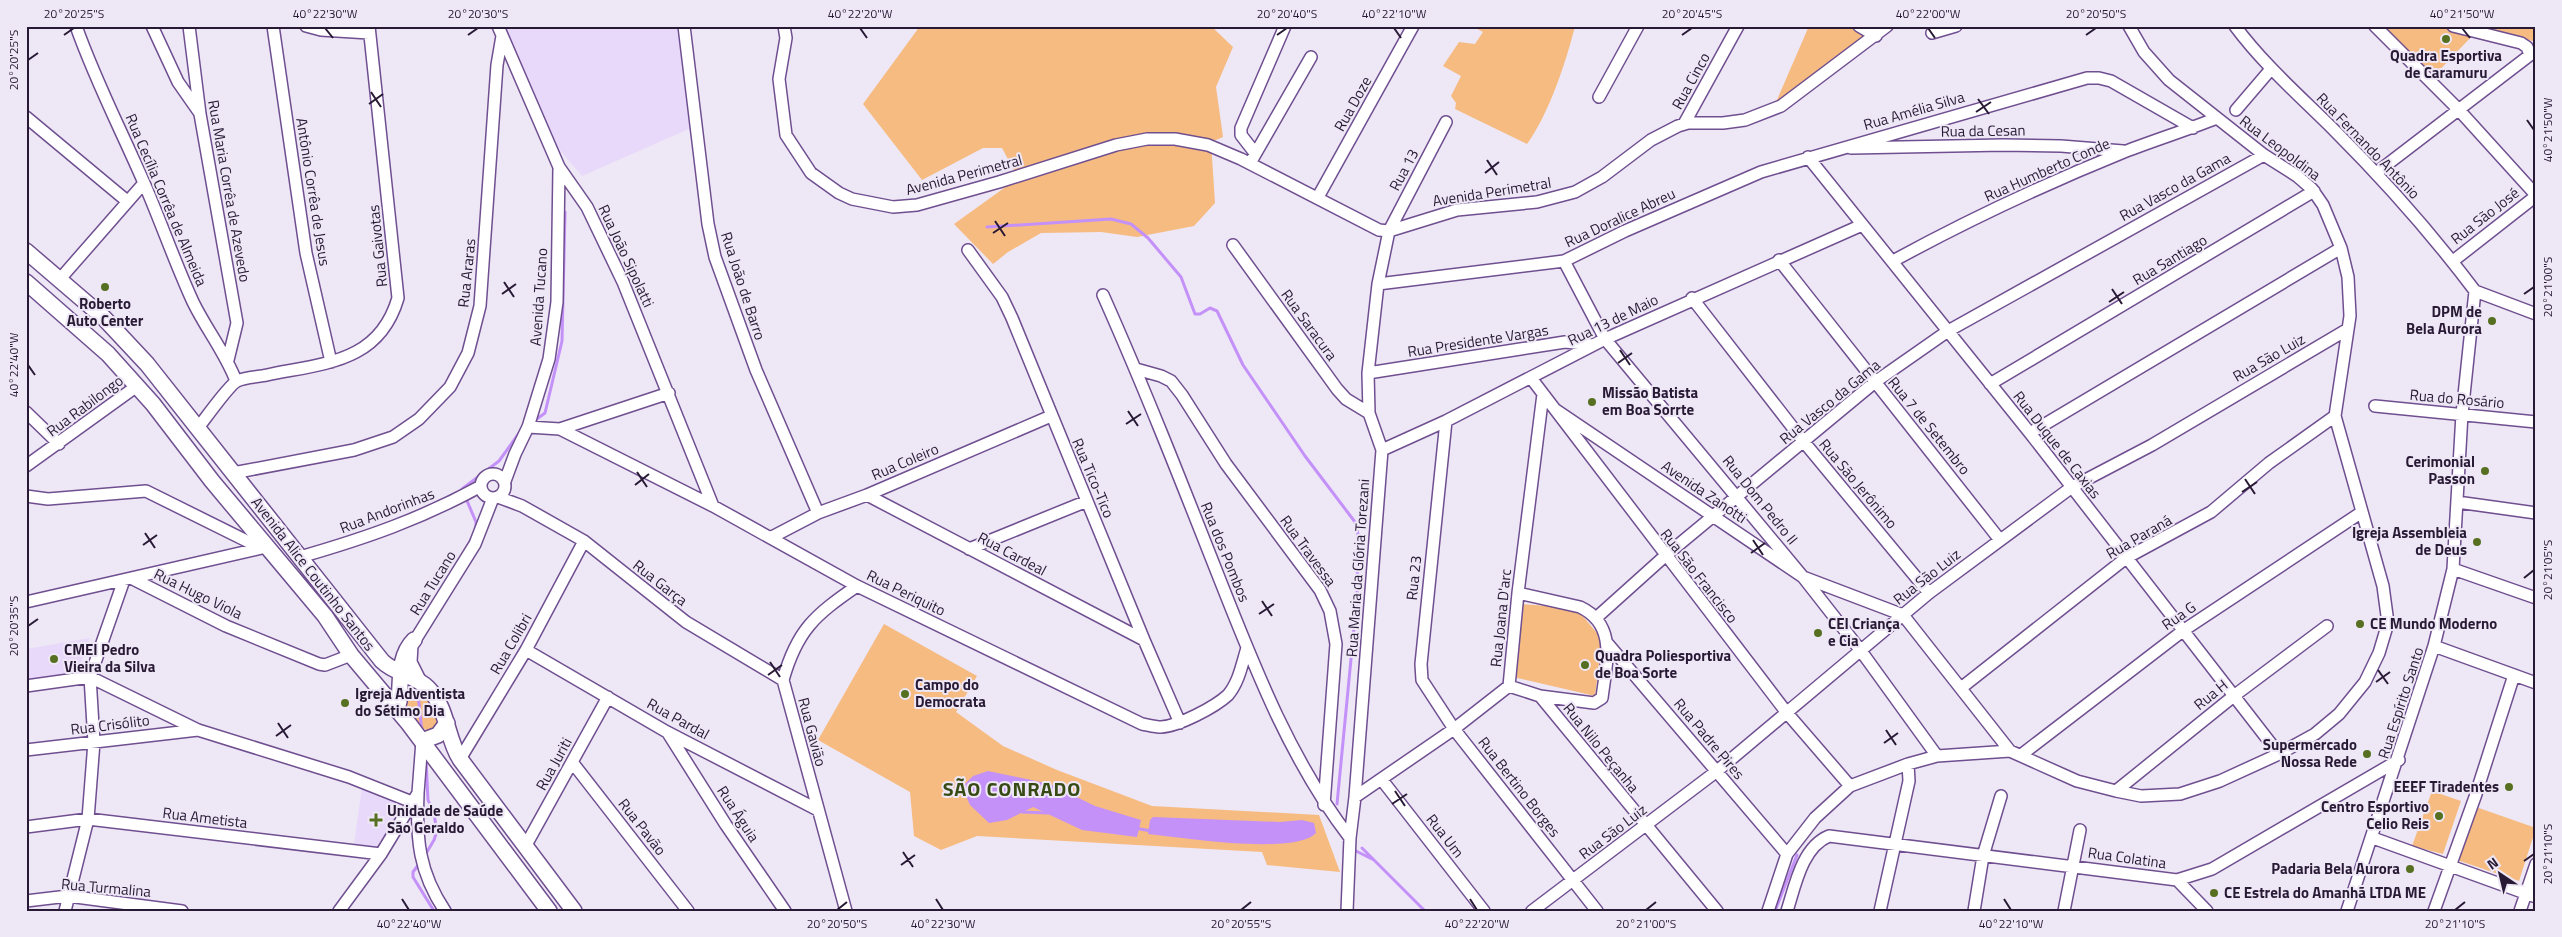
<svg xmlns="http://www.w3.org/2000/svg" width="2562" height="937" viewBox="0 0 2562 937" font-family="'Titillium Web',sans-serif">
	<style>
		.built { fill: #e8d9fa }
		.green { fill: #f6bb80 }
		.water { fill: #c491f9 }
		.lines { fill: none; stroke-linecap: round; stroke-linejoin: round }
		.stream { stroke: #c491f9; stroke-width: 3 }
		.minor-casing { stroke: #6f4f90; stroke-width: 14 }
		.major-casing { stroke: #6f4f90; stroke-width: 18 }
		.minor { stroke: #fff; stroke-width: 11 }
		.major { stroke: #fff; stroke-width: 15 }
		.ticks { fill: none; stroke: #281a35; stroke-width: 2 }
		.poi-dot { fill: #566f21; stroke: #eee7f6; stroke-width: 2 }
		.labels { text-anchor: middle; stroke-width: 4; stroke-linejoin: round; paint-order: stroke }
		.poi-label { font-size: 15px; font-weight: bold; fill: #281a35; stroke: #eee7f6; text-anchor: start }
		.street-label { font-size: 15px; fill: #281a35; stroke: #eee7f6 }
		.district-label { font-size: 20px; font-weight: bold; letter-spacing: 1px; fill: #384a14; stroke: #eee7f6 }
		.neatline { fill: none; stroke: #281a35; stroke-width: 2 }
		.ticks-label { font-size: 12px; text-anchor: middle; fill: #281a35 }
	</style>
	<rect width="100%" height="100%" fill="#eee7f6"/>
	<path class="built" d="M505 26H680L691 128 582 176 558 148Z
		M90 638 76 676 26 683V649Z
		M362 787 395 797 396 812 392 828 379 849 354 845Z"/>
	<path class="green" d="M920 26H1211L1233 47 1216 87 1223 137 1211 142 1215 203 1194 226 1137 237 1101 232 1041 233 1008 252 993 264 954 224 1018 178 1002 148H983L922 180 863 104Z
		M1472 26H1575C1566 62 1549 114 1527 144L1455 109 1456 103 1451 96 1461 76 1443 66 1459 42 1475 44 1483 32Z
		M1809 26H1851L1868 34 1776 102Z
		M2378 26H2447L2473 35 2431 79Z
		M2479 26H2536V42Z
		M1522 604 1576 608 1602 639 1595 696 1513 677Z
		M884 624 977 676 956 712 1003 746 1057 770 1152 806 1319 815 1340 872 1267 865 1262 852 977 836 941 850 914 836 910 792 818 740Z
		M416 689 423 691 439 715 438 727 428 731 418 725 404 707 408 692Z
		M2432 791 2461 801 2443 854 2412 846Z
		M2476 807 2536 828 2519 881 2457 860Z"/>
	<path class="water" d="M988 771 1050 784 1095 806 1141 820 1137 837 1082 830 1033 807 1007 820 989 823 970 805 962 787 973 776Z
		M1153 817 1280 822 1302 820 1314 823 1316 833C1294 856 1180 837 1148 834L1150 820Z"/>
	<g class="lines">
		<path class="stream" d="M987 227 1111 219 1131 224 1148 238 1181 277 1195 314H1200L1210 308 1217 311 1243 365 1305 456 1355 522 1358 534 1357 597 1337 804
			M534 421 545 413 562 341 565 212
			M476 527V522L462 489 499 461 522 429
			M465 550 472 538
			M417 686 422 732
			M1022 812 1048 813
			M1135 828 1151 831
			M1362 848 1425 911
			M1356 851 1374 860
			M424 857 434 840 437 831 434 814 428 800 426 760
			M419 864 413 872V877L434 911
			M1775 911 1797 855"/>
		<defs>
			<path id="minor" d="M76 26C95 80 121 130 144 183 161 222 175 263 193 302 206 329 225 352 236 381
				M152 26 178 82 199 112
				M189 26 200 114 237 323 228 360
				M273 26 306 253 331 362
				M306 26 321 30 369 33
				M498 26 559 167 587 207 623 282 713 506
				M684 26 708 224 715 257 756 370 818 513
				M784 26 786 38 779 79 786 135 811 173 839 193 852 199 893 207 917 205 999 182 1116 145 1147 139H1175L1208 145 1241 159 1379 230 1389 231 1457 210 1537 202 1575 192 1602 177 1651 140 1678 126 1688 123H1723L1745 120 1781 106 1887 26
				M1859 26 1876 36
				M2235 26C2264 65 2301 97 2335 131 2385 181 2432 234 2475 291
				M2375 26 2458 109 2536 195
				M1932 33 1956 26
				M1599 97 1638 26
				M2236 110 2271 69
				M26 117 127 201
				M1684 124 1738 26
				M1851 148 2003 145 2061 146 2123 151
				M1255 153 1241 135V128L1285 26
				M1808 157 2030 433 2279 754
				M1253 158 1311 57
				M2376 173 2530 55 2527 47 2521 43 2453 26
				M1318 197 1413 26
				M1233 245 1337 389 1346 399 1369 413
				M968 250 1002 297 1012 318 1144 640 1180 723
				M1779 260 2000 540
				M1564 261 1605 339 1803 577 1861 651 1937 756
				M1893 261C1968 220 2045 184 2124 152 2155 140 2187 130 2217 118
				M2453 261 2536 196
				M60 279 144 183
				M1378 284 1564 261 1625 231 1761 172 2087 78H2099L2111 81 2193 128
				M2475 291 2536 314
				M1103 295C1144 387 1181 481 1218 575 1254 666 1290 760 1350 838
				M1692 298 1804 442 1929 593
				M1136 369 1161 376 1171 381 1182 395 1226 464 1320 590 1330 611 1336 644 1324 805
				M1368 373 1565 342 1593 345
				M1531 378 1787 713 1850 786
				M1990 384 2314 191
				M2375 406 2536 422
				M1556 410 1803 577 1903 615 2010 751
				M26 412 59 444
				M1446 421 1421 664 1422 680 1454 729 1597 911
				M528 427 560 429 713 506 857 586 1142 724C1148 725 1155 727 1161 727 1179 726 1215 707 1228 695 1239 682 1242 664 1247 648
				M198 428C205 419 229 385 237 381 245 377 258 377 267 375 324 363 379 363 398 298L369 26
				M560 429 669 393
				M2030 433 2341 248
				M1382 450 1446 421 1605 339 1862 225
				M26 466 137 386
				M233 473 354 450 393 437 419 419 450 387 468 353 480 306 497 65 502 36
				M481 486a12 12 0 1 1 24 0a12 12 0 1 1-24 0Z
				M505 481 515 454 528 427 549 359 557 302 559 167
				M867 495 1144 640
				M26 496 48 499 146 491 261 548
				M498 497 522 506 584 541 686 622 783 680
				M2457 502 2536 513
				M772 537 818 513 867 495 1051 416
				M969 549 1087 501
				M300 557C366 538 421 519 481 486
				M2453 569 2536 598
				M131 578 262 548
				M26 602 131 578 226 626 319 664 325 665 351 655
				M1596 618 1665 556 1875 382 1948 331 2264 155
				M1608 644 1787 854
				M2434 646 2536 683
				M526 650 667 732 818 810
				M421 682 411 662 412 645 475 544 493 498
				M26 686 90 677 198 730 349 777 412 802
				M1509 686 1540 696 1594 703 1602 698C1606 664 1618 625 1580 607L1518 593
				M1961 688 2126 558 2211 512 2269 463 2335 416
				M1540 696 1717 911
				M668 733 726 825 785 911
				M26 750 198 730
				M2021 755 2184 630 2362 512
				M460 759 526 650 584 541
				M572 762 688 911
				M1382 780 1484 911
				M2116 791 2235 695 2327 626
				M418 794C416 840 419 872 445 911
				M1355 797 1454 729 1509 686 1518 593 1543 394
				M26 827 88 819 381 854
				M2373 838 2536 897
				M526 845 608 697
				M2177 880 2207 911
				M26 901 68 896 182 911
				M65 911 88 819 94 742 90 677 124 580
				M339 911 381 854 418 793 422 741
				M846 911 783 680C797 630 815 615 857 586
				M1347 911 1350 838 1355 797 1382 450 1369 413 1368 373 1378 284 1389 231 1446 122
				M1532 911 1717 771 1929 593 2072 487 2152 445 2348 329
				M1768 911 1787 854 1815 818 1850 786 1908 764 1937 756 2010 751 2077 781 2116 791 2141 796 2180 794 2220 781 2279 754 2315 734 2339 714 2365 682 2379 653 2388 623 2383 586 2335 416 2350 316 2348 277 2341 248 2323 205 2312 189 2297 176 2264 155 2169 80 2144 52 2129 26
				M1787 911C1795 886 1802 847 1829 836L2177 880 2212 869 2399 760
				M1880 911 1909 781 1908 764
				M1974 911 1983 856 2001 796
				M2064 911 2080 830
				M2347 911 2434 646 2453 569 2462 414 2475 291
				M2434 911 2475 797 2514 675
				M2520 911 2536 864"/>
			<path id="major" d="M26 251 103 317 147 364 382 661C395 674 415 675 428 688 448 708 446 737 460 759L574 911
				M26 282 108 354 153 404 212 481 325 616 351 655 409 724 549 911
				M399 702C401 681 398 656 414 640
				M422 741 438 735 447 723"/>
		</defs>
		<use href="#minor" class="minor-casing"/>
		<use href="#major" class="major-casing"/>
		<use href="#minor" class="minor"/>
		<use href="#major" class="major"/>
	</g>
	<path class="ticks" d="M325 28 333 38M860 28 867 38M1394 28 1401 38M1928 28 1935 38M2462 28 2470 38M64 35 74 28M468 35 478 28M1277 35 1287 28M1682 35 1692 28M2086 35 2096 28M28 60 38 53M371 92 381 107M1978 99 1989 114M369 104 383 94M1976 112 1991 102M2527 120 2534 130M1487 160 1497 175M1485 173 1499 162M995 221 1005 236M993 233 1008 223M504 282 514 297M2112 289 2122 304M502 294 516 284M2524 294 2534 287M2109 302 2124 292M1620 350 1630 365M1618 363 1632 353M28 365 35 375M1128 411 1138 426M1126 424 1141 414M637 472 647 487M2245 479 2255 494M635 485 649 474M2242 492 2257 482M145 533 155 548M1753 540 1763 555M143 545 157 535M1751 553 1765 543M2524 578 2534 570M1262 601 1272 616M1259 614 1274 604M28 626 38 619M770 662 780 677M2378 670 2388 684M768 675 782 665M2376 682 2390 672M278 723 288 738M1886 730 1896 745M276 736 291 725M1884 743 1898 733M1395 791 1405 806M1392 804 1407 794M903 852 913 867M2524 861 2534 854M901 865 915 855M402 899 409 910M936 899 943 910M1470 899 1477 910M2004 899 2011 910M837 910 847 902M1241 910 1251 902M1646 910 1656 902M2455 910 2465 902"/>
	<g class="poi-dot">
		<circle cx="2446" cy="39" r="5"/>
		<circle cx="105" cy="287" r="5"/>
		<circle cx="2492" cy="321" r="5"/>
		<circle cx="1592" cy="402" r="5"/>
		<circle cx="2485" cy="471" r="5"/>
		<circle cx="2477" cy="542" r="5"/>
		<circle cx="2360" cy="624" r="5"/>
		<circle cx="1818" cy="633" r="5"/>
		<circle cx="54" cy="659" r="5"/>
		<circle cx="1585" cy="665" r="5"/>
		<circle cx="905" cy="694" r="5"/>
		<circle cx="345" cy="703" r="5"/>
		<circle cx="2367" cy="754" r="5"/>
		<circle cx="2509" cy="787" r="5"/>
		<circle cx="2439" cy="816" r="5"/>
		<path d="M373.5 812.5h5v5h5v5h-5v5h-5v-5h-5v-5h5z"/>
		<circle cx="2410" cy="869" r="5"/>
		<circle cx="2214" cy="893" r="5"/>
	</g>
	<g class="labels">
		<g class="poi-label">
			<text x="2446" y="61" text-anchor="middle">Quadra Esportiva<tspan x="2446" dy="17">de Caramuru</tspan></text>
			<text x="105" y="309" text-anchor="middle">Roberto<tspan x="105" dy="17">Auto Center</tspan></text>
			<text x="2482" y="317" text-anchor="end">DPM de<tspan x="2482" dy="17">Bela Aurora</tspan></text>
			<text x="1602" y="398">Missão Batista<tspan x="1602" dy="17">em Boa Sorrte</tspan></text>
			<text x="2475" y="467" text-anchor="end">Cerimonial<tspan x="2475" dy="17">Passon</tspan></text>
			<text x="2467" y="538" text-anchor="end">Igreja Assembleia<tspan x="2467" dy="17">de Deus</tspan></text>
			<text x="1828" y="629">CEI Criança<tspan x="1828" dy="17">e Cia</tspan></text>
			<text x="2370" y="629">CE Mundo Moderno</text>
			<text x="64" y="655">CMEI Pedro<tspan x="64" dy="17">Vieira da Silva</tspan></text>
			<text x="1595" y="661">Quadra Poliesportiva<tspan x="1595" dy="17">de Boa Sorte</tspan></text>
			<text x="915" y="690">Campo do<tspan x="915" dy="17">Democrata</tspan></text>
			<text x="355" y="699">Igreja Adventista<tspan x="355" dy="17">do Sétimo Dia</tspan></text>
			<text x="2357" y="750" text-anchor="end">Supermercado<tspan x="2357" dy="17">Nossa Rede</tspan></text>
			<text x="2499" y="792" text-anchor="end">EEEF Tiradentes</text>
			<text x="2429" y="812" text-anchor="end">Centro Esportivo<tspan x="2429" dy="17">Celio Reis</tspan></text>
			<text x="387" y="816">Unidade de Saúde<tspan x="387" dy="17">São Geraldo</tspan></text>
			<text x="2400" y="874" text-anchor="end">Padaria Bela Aurora</text>
			<text x="2224" y="898">CE Estrela do Amanhã LTDA ME</text>
		</g>
		<g class="street-label">
			<text transform="translate(1691 81) rotate(-61)" y="5">Rua Cinco</text>
			<text transform="translate(1353 104) rotate(-61)" y="5">Rua Doze</text>
			<text transform="translate(1914 111) rotate(-16)" y="5">Rua Amélia Silva</text>
			<text transform="translate(1983 131) rotate(-1)" y="5">Rua da Cesan</text>
			<text transform="translate(2368 146) rotate(46)" y="5">Rua Fernando Antônio</text>
			<text transform="translate(2280 148) rotate(37)" y="5">Rua Leopoldina</text>
			<text transform="translate(1404 170) rotate(-62)" y="5">Rua 13</text>
			<text transform="translate(2047 170) rotate(-24)" y="5">Rua Humberto Conde</text>
			<text transform="translate(964 175) rotate(-15)" y="5">Avenida Perimetral</text>
			<text transform="translate(2175 187) rotate(-29)" y="5">Rua Vasco da Gama</text>
			<text transform="translate(229 191) rotate(80)" y="5">Rua Maria Corrêa de Azevedo</text>
			<text transform="translate(313 192) rotate(81)" y="5">Antônio Corrêa de Jesus</text>
			<text transform="translate(1492 192) rotate(-9)" y="5">Avenida Perimetral</text>
			<text transform="translate(166 200) rotate(67)" y="5">Rua Cecília Corrêa de Almeida</text>
			<text transform="translate(2485 216) rotate(-38)" y="5">Rua São José</text>
			<text transform="translate(1620 218) rotate(-25)" y="5">Rua Doralice Abreu</text>
			<text transform="translate(378 246) rotate(-96)" y="5">Rua Gaivotas</text>
			<text transform="translate(626 256) rotate(65)" y="5">Rua João Sipolatti</text>
			<text transform="translate(2170 260) rotate(-31)" y="5">Rua Santiago</text>
			<text transform="translate(467 273) rotate(-84)" y="5">Rua Araras</text>
			<text transform="translate(743 286) rotate(72)" y="5">Rua João de Barro</text>
			<text transform="translate(539 297) rotate(-86)" y="5">Avenida Tucano</text>
			<text transform="translate(1613 320) rotate(-26)" y="5">Rua 13 de Maio</text>
			<text transform="translate(1309 325) rotate(54)" y="5">Rua Saracura</text>
			<text transform="translate(1478 341) rotate(-9)" y="5">Rua Presidente Vargas</text>
			<text transform="translate(2269 358) rotate(-30)" y="5">Rua São Luiz</text>
			<text transform="translate(2457 399) rotate(5)" y="5">Rua do Rosário</text>
			<text transform="translate(1830 402) rotate(-39)" y="5">Rua Vasco da Gama</text>
			<text transform="translate(85 406) rotate(-37)" y="5">Rua Rabilongo</text>
			<text transform="translate(1929 426) rotate(51)" y="5">Rua 7 de Setembro</text>
			<text transform="translate(2057 445) rotate(52)" y="5">Rua Duque de Caxias</text>
			<text transform="translate(905 462) rotate(-23)" y="5">Rua Coleiro</text>
			<text transform="translate(1093 478) rotate(67)" y="5">Rua Tico-Tico</text>
			<text transform="translate(1858 484) rotate(50)" y="5">Rua São Jerônimo</text>
			<text transform="translate(1704 492) rotate(34)" y="5">Avenida Zanotti</text>
			<text transform="translate(1760 500) rotate(51)" y="5">Rua Dom Pedro II</text>
			<text transform="translate(387 511) rotate(-21)" y="5">Rua Andorinhas</text>
			<text transform="translate(2139 537) rotate(-30)" y="5">Rua Paraná</text>
			<text transform="translate(1308 551) rotate(54)" y="5">Rua Travessa</text>
			<text transform="translate(1225 552) rotate(68)" y="5">Rua dos Pombos</text>
			<text transform="translate(1012 554) rotate(28)" y="5">Rua Cardeal</text>
			<text transform="translate(1358 568) rotate(-86)" y="5">Rua Maria da Glória Torezani</text>
			<text transform="translate(313 574) rotate(52)" y="5">Avenida Alice Coutinho Santos</text>
			<text transform="translate(1699 576) rotate(52)" y="5">Rua São Francisco</text>
			<text transform="translate(1927 577) rotate(-38)" y="5">Rua São Luiz</text>
			<text transform="translate(1414 578) rotate(-84)" y="5">Rua 23</text>
			<text transform="translate(433 583) rotate(-58)" y="5">Rua Tucano</text>
			<text transform="translate(660 583) rotate(38)" y="5">Rua Garça</text>
			<text transform="translate(906 593) rotate(26)" y="5">Rua Periquito</text>
			<text transform="translate(198 594) rotate(26)" y="5">Rua Hugo Viola</text>
			<text transform="translate(2179 616) rotate(-35)" y="5">Rua G</text>
			<text transform="translate(1501 618) rotate(-84)" y="5">Rua Joana D'arc</text>
			<text transform="translate(511 644) rotate(-60)" y="5">Rua Colibri</text>
			<text transform="translate(2211 695) rotate(-39)" y="5">Rua H</text>
			<text transform="translate(2401 703) rotate(-72)" y="5">Rua Espírito Santo</text>
			<text transform="translate(678 719) rotate(29)" y="5">Rua Pardal</text>
			<text transform="translate(110 725) rotate(-7)" y="5">Rua Crisólito</text>
			<text transform="translate(812 732) rotate(75)" y="5">Rua Gavião</text>
			<text transform="translate(1709 739) rotate(50)" y="5">Rua Padre Pires</text>
			<text transform="translate(1601 748) rotate(51)" y="5">Rua Nilo Peçanha</text>
			<text transform="translate(554 764) rotate(-61)" y="5">Rua Juriti</text>
			<text transform="translate(1519 787) rotate(52)" y="5">Rua Bertino Borges</text>
			<text transform="translate(738 814) rotate(57)" y="5">Rua Águia</text>
			<text transform="translate(205 818) rotate(7)" y="5">Rua Ametista</text>
			<text transform="translate(642 827) rotate(52)" y="5">Rua Pavão</text>
			<text transform="translate(1613 832) rotate(-37)" y="5">Rua São Luiz</text>
			<text transform="translate(1445 836) rotate(52)" y="5">Rua Um</text>
			<text transform="translate(2127 858) rotate(8)" y="5">Rua Colatina</text>
			<text transform="translate(106 888) rotate(5)" y="5">Rua Turmalina</text>
		</g>
		<g class="district-label">
			<text x="1012" y="796">SÃO CONRADO</text>
		</g>
	</g>
	<rect width="2562" height="937" fill="none" stroke="#eee7f6" stroke-width="55"/>
	<g transform="translate(2500 874) rotate(325)" stroke="#eee7f6" stroke-width="4" paint-order="stroke">
	<path d="M0-4L9 19L0 12L-9 19Z" fill="#281a35"/>
	<text y="-8" font-size="14" font-weight="bold" text-anchor="middle" fill="#281a35">N</text>
	</g>
	<rect x="28" y="28" width="2506" height="882" class="neatline"/>
	<g class="ticks-label">
		<text x="74" y="18">20°20'25"S</text>
		<text x="325" y="18">40°22'30"W</text>
		<text x="478" y="18">20°20'30"S</text>
		<text x="860" y="18">40°22'20"W</text>
		<text x="1287" y="18">20°20'40"S</text>
		<text x="1394" y="18">40°22'10"W</text>
		<text x="1692" y="18">20°20'45"S</text>
		<text x="1928" y="18">40°22'00"W</text>
		<text x="2096" y="18">20°20'50"S</text>
		<text x="2462" y="18">40°21'50"W</text>
		<text transform="translate(14 60) rotate(-90)" y="4">20°20'25"S</text>
		<text transform="translate(2548 130) rotate(-90)" y="4">40°21'50"W</text>
		<text transform="translate(2548 287) rotate(-90)" y="4">20°21'00"S</text>
		<text transform="translate(14 365) rotate(-90)" y="4">40°22'40"W</text>
		<text transform="translate(2548 570) rotate(-90)" y="4">20°21'05"S</text>
		<text transform="translate(14 626) rotate(-90)" y="4">20°20'35"S</text>
		<text transform="translate(2548 854) rotate(-90)" y="4">20°21'10"S</text>
		<text x="409" y="928">40°22'40"W</text>
		<text x="837" y="928">20°20'50"S</text>
		<text x="943" y="928">40°22'30"W</text>
		<text x="1241" y="928">20°20'55"S</text>
		<text x="1477" y="928">40°22'20"W</text>
		<text x="1646" y="928">20°21'00"S</text>
		<text x="2011" y="928">40°22'10"W</text>
		<text x="2455" y="928">20°21'10"S</text>
	</g>
</svg>
